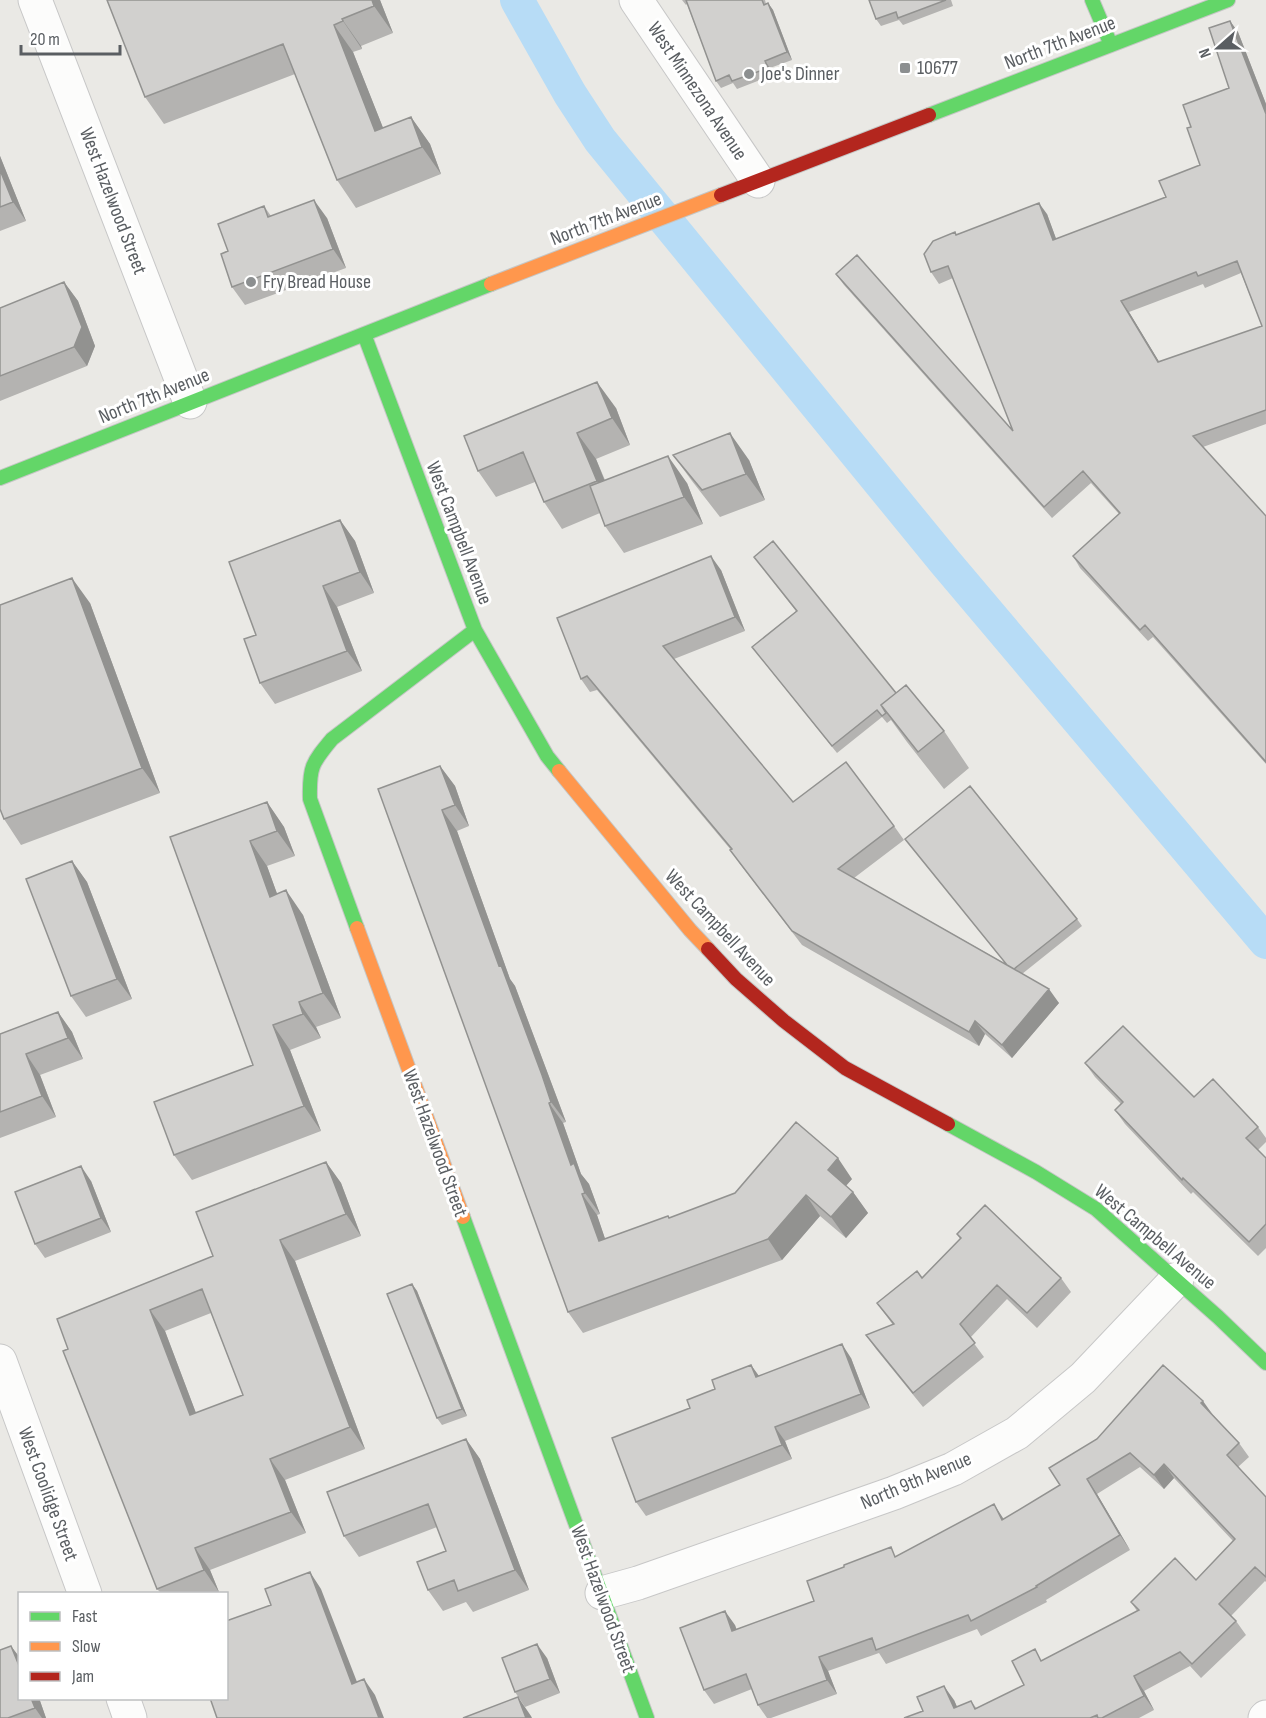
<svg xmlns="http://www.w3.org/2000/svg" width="1266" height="1718" viewBox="0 0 1266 1718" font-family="'Sofia Sans Condensed',sans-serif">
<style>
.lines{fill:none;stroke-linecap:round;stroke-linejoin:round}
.canal{stroke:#b7dcf6;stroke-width:34}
.street-casing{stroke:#c7c7c7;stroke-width:35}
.fast-casing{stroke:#c5c6c5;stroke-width:16}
.slow-casing{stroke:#c5c6c5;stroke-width:16}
.jam-casing{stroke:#c5c6c5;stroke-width:16}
.street{stroke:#fcfcfb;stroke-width:33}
.fast{stroke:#63d668;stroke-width:14}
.slow{stroke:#ff974d;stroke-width:14}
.jam{stroke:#b3261e;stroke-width:14}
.wall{fill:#b4b3b1;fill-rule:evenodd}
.shaded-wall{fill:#929290}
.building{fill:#d1d0ce;stroke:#929290;stroke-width:1.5;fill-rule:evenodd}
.poi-dot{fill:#8c8f90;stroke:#fff;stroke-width:2}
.labels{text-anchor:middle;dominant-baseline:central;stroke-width:6;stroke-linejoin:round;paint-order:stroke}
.street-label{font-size:20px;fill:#5a5e62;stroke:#fff}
.poi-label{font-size:20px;fill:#5a5e62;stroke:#fff;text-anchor:start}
</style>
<rect width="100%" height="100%" fill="#eae9e5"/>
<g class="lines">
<path class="canal" d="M 517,0 L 570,94 L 600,140 L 945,562 L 1266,942"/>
<defs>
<path id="street" d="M 35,0 L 190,402
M 636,0 L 758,181
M 0,1361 L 85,1594
M 602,1593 L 638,1583 L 894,1493 L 953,1469 L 1017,1433 L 1083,1378 L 1177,1279
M 123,1698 L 130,1718
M 1265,1718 L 1266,1717"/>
<path id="fast" d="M 1092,0 L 1111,45
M 929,115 L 1228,0
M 364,334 L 475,630 L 547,756 L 559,771
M 0,478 L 491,284
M 357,928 L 310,799 C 309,767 312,763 332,739 L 475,630
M 948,1124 L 1036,1172 L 1096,1209 L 1218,1317 L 1266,1363
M 463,1217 L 647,1718"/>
<path id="slow" d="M 491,284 L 721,195
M 559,771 L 690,930 L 708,949
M 357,928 L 463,1217"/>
<path id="jam" d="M 721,195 L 929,115
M 708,949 L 736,979 L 784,1021 L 845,1068 L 948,1124"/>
</defs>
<use href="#street" class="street-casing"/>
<use href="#fast" class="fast-casing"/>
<use href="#slow" class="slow-casing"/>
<use href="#jam" class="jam-casing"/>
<use href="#street" class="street"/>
<use href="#fast" class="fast"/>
<use href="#slow" class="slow"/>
<use href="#jam" class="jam"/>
</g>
<path class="wall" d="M 107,0 L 380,0 L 393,33 L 361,46 L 362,49 L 353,52 L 383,128 L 411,117 L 430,144 L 441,174 L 356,208 L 337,180 L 295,74 L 164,124 L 145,97 Z
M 682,0 L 765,0 L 766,4 L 768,3 L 773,10 L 792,60 L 770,68 L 773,75 L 737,89 L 733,83 L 721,88 L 716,81 L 687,4 L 686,5 Z
M 869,0 L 951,0 L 953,6 L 903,25 L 899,20 L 881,26 L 876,19 Z
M 1230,21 L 1238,32 L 1266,104 L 1266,424 L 1203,447 L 1266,516 L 1266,764 L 1153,637 L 1148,641 L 1080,568 L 1073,556 L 1119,514 L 1091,483 L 1052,518 L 844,285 L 836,274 L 1013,431 L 953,278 L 939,284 L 931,272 L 957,234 L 1047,214 L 1056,239 L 1166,197 L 1200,165 L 1191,127 L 1229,88 ZM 1241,273 L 1262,326 L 1159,362 L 1129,312 L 1203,284 L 1205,288 Z
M 0,156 L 26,221 L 0,231 Z
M 264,206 L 271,216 L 327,218 L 346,268 L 245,305 L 232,287 L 228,251 Z
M 64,282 L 78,301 L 95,346 L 87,366 L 0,401 L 0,308 Z
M 616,408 L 630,445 L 596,459 L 605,480 L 687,483 L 703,524 L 624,553 L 605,526 L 600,513 L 562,529 L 544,502 L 535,482 L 496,497 L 478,471 Z
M 673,455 L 749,460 L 765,500 L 720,517 L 692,481 Z
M 340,520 L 355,541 L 374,593 L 337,607 L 362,671 L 275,704 L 260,683 Z
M 754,557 L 896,693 L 944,731 L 969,768 L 944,789 L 907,742 L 891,720 L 887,723 L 882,717 L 837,753 L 752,647 L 796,611 Z
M 721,570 L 745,631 L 674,659 L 793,802 L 894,826 L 904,840 L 854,878 L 1006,964 L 905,839 L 1077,919 L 1082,926 L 1022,974 L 1059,1003 L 1012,1058 L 985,1034 L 979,1046 L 802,945 L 740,864 L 731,850 L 597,690 L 590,692 L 581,679 Z
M 90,603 L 160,793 L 21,845 L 4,819 Z
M 440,766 L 455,786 L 469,826 L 457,831 L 510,979 L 515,986 L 566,1122 L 563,1123 L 581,1174 L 589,1184 L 600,1214 L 597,1215 L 605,1239 L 670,1218 L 852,1179 L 846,1186 L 853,1192 L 868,1213 L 846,1238 L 820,1216 L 782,1260 L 583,1333 L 568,1312 L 378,789 Z
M 267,802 L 284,827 L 295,856 L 267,866 L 277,894 L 303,915 L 341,1018 L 316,1027 L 321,1038 L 290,1050 L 321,1131 L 192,1180 L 174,1155 L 253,1065 L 170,837 Z
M 72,861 L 87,882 L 132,999 L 86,1017 L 71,996 Z
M 58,1012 L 72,1032 L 83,1059 L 40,1075 L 56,1117 L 0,1138 L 0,1034 Z
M 1085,1063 L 1194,1097 L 1258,1127 L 1266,1138 L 1266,1142 L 1258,1150 L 1266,1158 L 1266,1248 L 1258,1256 L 1193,1192 L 1191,1194 L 1125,1124 L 1115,1110 L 1121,1104 L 1095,1077 Z
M 326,1162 L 341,1183 L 361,1236 L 295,1261 L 365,1449 L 285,1480 L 306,1533 L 210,1570 L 219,1592 L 215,1593 L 161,1593 L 157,1589 L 68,1349 L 213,1256 ZM 211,1313 L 243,1395 L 196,1413 L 165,1331 Z
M 91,1181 L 111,1232 L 45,1258 L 35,1244 Z
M 957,1234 L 1061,1278 L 1071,1292 L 1037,1328 L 1007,1299 L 970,1338 L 984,1357 L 923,1407 L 876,1349 L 866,1335 L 893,1325 L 877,1303 L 922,1278 L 960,1239 Z
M 412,1284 L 417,1291 L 467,1416 L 442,1425 L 437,1418 Z
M 851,1358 L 870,1408 L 785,1441 L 792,1459 L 646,1516 L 636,1502 L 690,1408 L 715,1389 L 751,1365 L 759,1376 Z
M 1213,1415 L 1239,1443 L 1249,1457 L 1238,1467 L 1266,1497 L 1266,1582 L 1265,1581 L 1231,1616 L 1236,1621 L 1246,1635 L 1201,1678 L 1190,1666 L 1144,1691 L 1154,1710 L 1139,1718 L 904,1718 L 954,1700 L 957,1707 L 971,1701 L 977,1709 L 1024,1685 L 1043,1660 L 1137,1611 L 1131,1602 L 1196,1580 L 1233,1541 L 1174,1478 L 1164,1489 L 1140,1467 L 1097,1494 L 1130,1550 L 1046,1600 L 1047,1602 L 981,1636 L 977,1629 L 886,1664 L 879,1653 L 828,1671 L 837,1694 L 771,1718 L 767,1718 L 758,1705 L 752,1689 L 714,1704 L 704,1690 L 735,1625 L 736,1630 L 814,1601 L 897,1556 L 1004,1519 L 1060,1485 Z
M 466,1439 L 480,1459 L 529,1590 L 473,1612 L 466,1602 L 443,1611 L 428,1590 L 446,1551 L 437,1527 L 359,1557 L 344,1536 Z
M 11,1646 L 20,1658 L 20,1698 L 39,1698 L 46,1718 L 0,1718 Z
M 547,1658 L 560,1693 L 525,1707 L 515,1692 Z"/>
<path class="shaded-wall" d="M 372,0 L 380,0 L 393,33 L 374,6 Z
M 768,3 L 773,10 L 792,60 L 787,52 Z
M 342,19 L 361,46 L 362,49 L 343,21 Z
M 1230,21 L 1238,32 L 1266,104 L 1266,114 Z
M 334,25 L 353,52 L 395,158 L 375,131 Z
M 765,61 L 770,68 L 773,75 L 768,68 Z
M 411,117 L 430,144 L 441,174 L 422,147 Z
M 0,156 L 26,221 L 13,202 L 0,170 Z
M 314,200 L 327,218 L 346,268 L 333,249 Z
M 1039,203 L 1047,214 L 1061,252 L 1053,240 Z
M 64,282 L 78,301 L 95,346 L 87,366 L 74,347 Z
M 1121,301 L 1129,312 L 1166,373 L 1158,362 Z
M 597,382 L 616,408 L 630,445 L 612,418 Z
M 577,433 L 596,459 L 615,507 L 597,481 Z
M 730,433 L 749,460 L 765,500 L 746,474 Z
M 668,456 L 687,483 L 703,524 L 684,497 Z
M 340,520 L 355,541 L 374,593 L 360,572 Z
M 711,556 L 721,570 L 745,631 L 735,617 Z
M 72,578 L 90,603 L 160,793 L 142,768 Z
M 323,586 L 337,607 L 362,671 L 347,651 Z
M 440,766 L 455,786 L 469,826 L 455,805 Z
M 267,802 L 284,827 L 295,856 L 277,831 Z
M 442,810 L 457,831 L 510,979 L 515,986 L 566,1122 L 551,1102 L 499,966 Z
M 250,841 L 267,866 L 287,921 L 270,897 Z
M 72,861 L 87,882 L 132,999 L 117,979 Z
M 286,890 L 303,915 L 341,1018 L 323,993 Z
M 1049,989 L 1059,1003 L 1012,1058 L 1002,1045 Z
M 299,1002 L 316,1027 L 321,1038 L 303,1014 Z
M 58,1012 L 72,1032 L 83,1059 L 68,1038 Z
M 975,1021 L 985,1034 L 979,1046 L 969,1032 Z
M 273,1025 L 290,1050 L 321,1131 L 304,1106 Z
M 26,1054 L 40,1075 L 56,1117 L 42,1096 Z
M 549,1103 L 563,1123 L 581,1174 L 589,1184 L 600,1214 L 585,1193 L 571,1165 Z
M 838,1158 L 852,1179 L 842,1190 L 828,1170 Z
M 326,1162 L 341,1183 L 361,1236 L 346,1214 Z
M 81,1166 L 91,1181 L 111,1232 L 101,1218 Z
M 853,1192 L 868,1213 L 846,1238 L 831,1217 Z
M 582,1194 L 597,1215 L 613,1262 L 599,1241 Z
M 806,1195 L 820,1216 L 782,1260 L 768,1239 Z
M 280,1240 L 295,1261 L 365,1449 L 350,1427 Z
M 412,1284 L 417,1291 L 467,1416 L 462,1409 Z
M 150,1310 L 165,1331 L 205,1437 L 190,1415 Z
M 842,1344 L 851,1358 L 870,1408 L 861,1394 Z
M 751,1365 L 761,1379 L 756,1377 Z
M 1203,1401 L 1213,1415 L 1201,1403 Z
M 775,1427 L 785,1441 L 792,1459 L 782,1445 Z
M 466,1439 L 480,1459 L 529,1590 L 515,1570 Z
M 270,1459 L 285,1480 L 306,1533 L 291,1512 Z
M 1164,1464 L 1174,1478 L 1164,1489 L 1154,1475 Z
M 1087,1479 L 1097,1494 L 1130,1550 L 1120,1535 Z
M 994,1504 L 1003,1518 L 1012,1534 L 1002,1520 Z
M 195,1548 L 210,1570 L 219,1592 L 204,1570 Z
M 310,1572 L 321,1589 L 364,1700 L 352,1684 Z
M 725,1611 L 735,1625 L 742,1645 L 732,1631 Z
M 537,1644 L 547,1658 L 560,1693 L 550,1679 Z
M 11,1646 L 20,1658 L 20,1668 Z
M 819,1657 L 828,1671 L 837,1694 L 827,1680 Z
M 1134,1676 L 1144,1691 L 1154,1710 L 1144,1696 Z
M 364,1679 L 375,1695 L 384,1718 L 379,1718 Z
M 944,1686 L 954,1700 L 962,1718 L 954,1708 Z
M 518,1697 L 531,1716 L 532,1718 L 526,1718 Z
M 31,1698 L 39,1698 L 46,1718 L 42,1718 L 35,1708 Z"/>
<path class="building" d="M 107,0 L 372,0 L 374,6 L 342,19 L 343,21 L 334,25 L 375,131 L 411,117 L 422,147 L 337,180 L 283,44 L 145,97 Z
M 686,0 L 762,0 L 764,5 L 768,3 L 787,52 L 765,61 L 768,68 L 732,81 L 729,75 L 716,81 Z
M 869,0 L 946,0 L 898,18 L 896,12 L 876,19 Z
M 1230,21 L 1266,114 L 1266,410 L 1193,436 L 1266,516 L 1266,762 L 1145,625 L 1140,630 L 1073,556 L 1120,513 L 1083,471 L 1044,507 L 836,274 L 857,255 L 1013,431 L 948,266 L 931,272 L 924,254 L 933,241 L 955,232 L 956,235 L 1039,203 L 1053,240 L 1166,197 L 1159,181 L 1200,165 L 1187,128 L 1191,127 L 1183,105 L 1229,88 L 1209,28 ZM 1237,261 L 1262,326 L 1158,362 L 1121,301 L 1196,272 L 1198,276 Z
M 0,170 L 13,202 L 0,207 Z
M 314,200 L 333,249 L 232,287 L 221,254 L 228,251 L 218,224 L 264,206 L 268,217 Z
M 64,282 L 82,327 L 74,347 L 0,376 L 0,308 Z
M 597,382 L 612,418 L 577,433 L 597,481 L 544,502 L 523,452 L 478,471 L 464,436 Z
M 730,433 L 746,474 L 702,490 L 673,455 Z
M 668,456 L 684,497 L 605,526 L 590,486 Z
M 340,520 L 360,572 L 323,586 L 347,651 L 260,683 L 244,639 L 256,635 L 229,562 Z
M 773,541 L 896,693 L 881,705 L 886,713 L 882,716 L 877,710 L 832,746 L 752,647 L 797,611 L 754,557 Z
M 711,556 L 735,617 L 663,646 L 793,802 L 846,762 L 894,826 L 838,869 L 1049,989 L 1002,1045 L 975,1021 L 969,1032 L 792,931 L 730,850 L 732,849 L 587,676 L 581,679 L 557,618 Z
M 72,578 L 142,768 L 4,819 L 0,809 L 0,605 Z
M 906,685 L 944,731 L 918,752 L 881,705 Z
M 440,766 L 455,805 L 442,810 L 499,966 L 501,965 L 542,1075 L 551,1102 L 549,1103 L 571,1165 L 574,1163 L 585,1193 L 582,1194 L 599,1241 L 668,1216 L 669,1218 L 735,1193 L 796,1122 L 838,1158 L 828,1170 L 853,1192 L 831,1217 L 806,1195 L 768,1239 L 568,1312 L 378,789 Z
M 970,786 L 1077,919 L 1014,969 L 1007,965 L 905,839 Z
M 267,802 L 277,831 L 250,841 L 270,897 L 286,890 L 323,993 L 299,1002 L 303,1014 L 273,1025 L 304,1106 L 174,1155 L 154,1102 L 253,1065 L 170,837 Z
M 72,861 L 117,979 L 71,996 L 26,879 Z
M 58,1012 L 68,1038 L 26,1054 L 42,1096 L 0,1112 L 0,1034 Z
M 1123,1026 L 1194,1097 L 1213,1079 L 1258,1127 L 1246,1138 L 1266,1158 L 1266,1224 L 1249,1242 L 1183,1178 L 1182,1180 L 1115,1110 L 1123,1102 L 1085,1063 Z
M 326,1162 L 346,1214 L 280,1240 L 350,1427 L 270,1459 L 291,1512 L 195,1548 L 204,1570 L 157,1589 L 63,1351 L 68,1349 L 57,1319 L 213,1256 L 196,1212 ZM 202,1289 L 243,1395 L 190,1415 L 150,1310 Z
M 81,1166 L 101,1218 L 35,1244 L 15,1192 Z
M 985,1205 L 1061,1278 L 1027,1313 L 997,1285 L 960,1324 L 975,1343 L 913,1393 L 866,1335 L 894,1324 L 877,1303 L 917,1271 L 922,1278 L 961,1238 L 957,1234 Z
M 412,1284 L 462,1409 L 437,1418 L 387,1294 Z
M 842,1344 L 861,1394 L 775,1427 L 782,1445 L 636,1502 L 612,1438 L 690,1408 L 687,1400 L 715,1389 L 712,1380 L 751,1365 L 756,1377 Z
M 1163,1365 L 1203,1401 L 1201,1403 L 1239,1443 L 1227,1455 L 1266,1497 L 1266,1577 L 1255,1567 L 1219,1604 L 1236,1621 L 1192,1664 L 1180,1652 L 1134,1676 L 1144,1696 L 1102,1718 L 1098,1718 L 1097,1715 L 1090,1718 L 904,1718 L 923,1711 L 917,1697 L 944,1686 L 954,1708 L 971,1701 L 975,1709 L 1024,1685 L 1012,1661 L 1035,1649 L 1041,1661 L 1139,1610 L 1131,1602 L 1175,1558 L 1196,1580 L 1235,1539 L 1164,1464 L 1154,1475 L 1130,1453 L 1087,1479 L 1120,1535 L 1036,1586 L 1037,1587 L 971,1621 L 968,1615 L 876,1650 L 872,1638 L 819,1657 L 827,1680 L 758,1705 L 746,1674 L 704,1690 L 680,1628 L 725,1611 L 732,1631 L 814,1601 L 807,1581 L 844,1567 L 844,1565 L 891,1547 L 895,1557 L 994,1504 L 1002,1520 L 1060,1485 L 1049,1468 L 1097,1439 Z
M 466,1439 L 515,1570 L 458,1591 L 454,1580 L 428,1590 L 417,1562 L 446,1551 L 428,1504 L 344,1536 L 327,1492 Z
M 310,1572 L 352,1684 L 364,1679 L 379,1718 L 217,1718 L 210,1698 L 226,1698 L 226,1621 L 271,1605 L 265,1589 Z
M 537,1644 L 550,1679 L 515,1692 L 502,1658 Z
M 11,1646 L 20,1668 L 20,1698 L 31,1698 L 35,1708 L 8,1718 L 0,1718 L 0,1650 Z
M 518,1697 L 526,1718 L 463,1718 Z"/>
<g class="poi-dot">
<rect x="899" y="62" width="12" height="12" rx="3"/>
<circle cx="749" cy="74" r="6"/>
<circle cx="251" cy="282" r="6"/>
</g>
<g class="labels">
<g class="street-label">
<text transform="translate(1060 43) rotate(-21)">North 7th Avenue</text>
<text transform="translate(697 91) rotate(56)">West Minnezona Avenue</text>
<text transform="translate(113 201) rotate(69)">West Hazelwood Street</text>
<text transform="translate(606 219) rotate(-21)">North 7th Avenue</text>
<text transform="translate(154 396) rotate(-22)">North 7th Avenue</text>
<text transform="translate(459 533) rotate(69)">West Campbell Avenue</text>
<text transform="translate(720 928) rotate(47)">West Campbell Avenue</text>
<text transform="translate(435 1143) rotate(70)">West Hazelwood Street</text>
<text transform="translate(1155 1237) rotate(40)">West Campbell Avenue</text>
<text transform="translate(916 1481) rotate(-23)">North 9th Avenue</text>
<text transform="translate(48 1494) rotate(70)">West Coolidge Street</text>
<text transform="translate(603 1599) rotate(70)">West Hazelwood Street</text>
</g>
<g class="poi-label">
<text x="917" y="68">10677</text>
<text x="761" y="74">Joe's Dinner</text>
<text x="263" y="282">Fry Bread House</text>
</g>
</g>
<rect x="18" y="1592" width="210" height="108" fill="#ffffff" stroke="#bdbfc0" stroke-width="1.5"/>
<rect x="30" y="1612" width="30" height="9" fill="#63d668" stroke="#bdbfc0" stroke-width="1.5"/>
<text x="72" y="1622" font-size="18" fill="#5a5e62">Fast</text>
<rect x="30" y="1642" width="30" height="9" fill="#ff974d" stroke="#bdbfc0" stroke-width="1.5"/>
<text x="72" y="1652" font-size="18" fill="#5a5e62">Slow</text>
<rect x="30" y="1672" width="30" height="9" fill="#b3261e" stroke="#bdbfc0" stroke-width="1.5"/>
<text x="72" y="1682" font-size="18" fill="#5a5e62">Jam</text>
<g transform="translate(1218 48) rotate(249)" stroke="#ffffff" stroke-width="4.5" paint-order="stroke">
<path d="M0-4.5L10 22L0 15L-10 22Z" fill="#5a5e62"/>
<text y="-9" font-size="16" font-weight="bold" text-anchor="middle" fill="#5a5e62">N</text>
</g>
<path d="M21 45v9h99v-9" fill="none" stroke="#5a5e62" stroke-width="3"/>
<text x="30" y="45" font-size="18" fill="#5a5e62" stroke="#ffffff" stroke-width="4.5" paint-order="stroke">20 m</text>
</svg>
